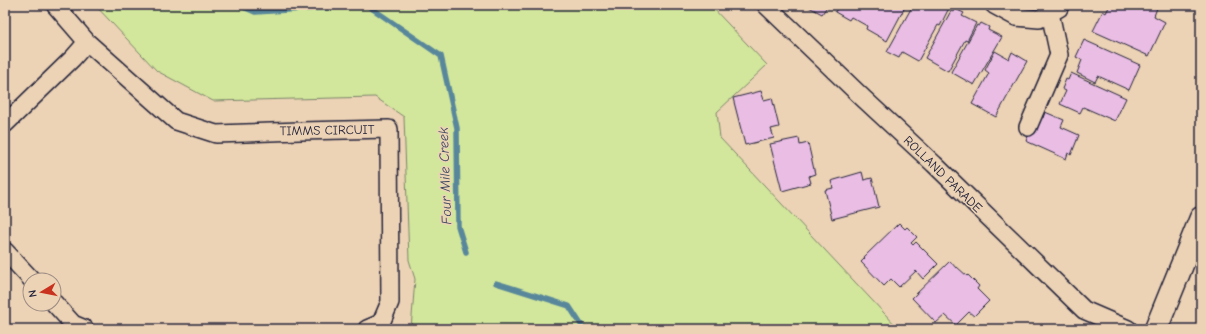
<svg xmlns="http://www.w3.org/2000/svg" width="1206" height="334" viewBox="0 0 1206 334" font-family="'Comic Neue',sans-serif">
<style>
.green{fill:#d2e79b;stroke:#7a846b}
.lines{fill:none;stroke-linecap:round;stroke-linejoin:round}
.stream{stroke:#59879b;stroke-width:5.5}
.building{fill:#eabee4;stroke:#22223b}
.street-casing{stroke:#22223b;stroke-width:20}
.secondary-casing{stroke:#22223b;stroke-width:25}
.street{stroke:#edd3b5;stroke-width:17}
.secondary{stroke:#edd3b5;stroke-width:22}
.labels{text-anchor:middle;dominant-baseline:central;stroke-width:3;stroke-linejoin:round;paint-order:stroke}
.street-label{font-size:13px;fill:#22223b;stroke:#edd3b5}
.water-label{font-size:14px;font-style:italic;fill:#34445b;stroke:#edd3b5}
</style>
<rect width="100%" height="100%" fill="#edd3b5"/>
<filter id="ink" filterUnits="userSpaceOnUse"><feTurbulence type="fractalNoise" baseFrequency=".025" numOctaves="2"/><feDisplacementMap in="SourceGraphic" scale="8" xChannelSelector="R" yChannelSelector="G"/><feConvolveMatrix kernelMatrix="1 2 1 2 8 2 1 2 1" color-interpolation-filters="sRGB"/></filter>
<g filter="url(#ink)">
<path class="green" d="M 95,5 L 710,5 L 767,65 L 717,112 L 720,138 L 899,329 L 411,329 L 415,279 L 409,260 L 404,117 L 375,97 L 213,101 L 157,71 Z"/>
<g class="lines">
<path class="stream" d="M 239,5 L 255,12 L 367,5 L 441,56 L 457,128 L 458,226 L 466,252
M 496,283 L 569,306 L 584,329"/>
</g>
<path class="building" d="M 811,5 L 828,5 L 822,14 L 809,7 Z
M 839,5 L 906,5 L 887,41 L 866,29 L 867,26 L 851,17 L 849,20 L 835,12 Z
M 913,5 L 944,5 L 949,8 L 940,26 L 938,25 L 918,61 L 902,52 L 899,58 L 887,52 Z
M 1110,5 L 1150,5 L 1157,8 L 1154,16 L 1165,22 L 1149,56 L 1093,31 L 1103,11 L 1106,13 Z
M 955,9 L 964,13 L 962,16 L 976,23 L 967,41 L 965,40 L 948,71 L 925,58 L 951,11 L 953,12 Z
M 981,23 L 989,27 L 988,30 L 1002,37 L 974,85 L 951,72 L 977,25 L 979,26 Z
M 1084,40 L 1140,65 L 1129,90 L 1098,76 L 1095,82 L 1077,73 L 1082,60 L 1076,57 Z
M 995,51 L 1009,59 L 1012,52 L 1027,61 L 996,117 L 972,104 L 989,73 L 985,70 Z
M 1071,73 L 1126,98 L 1115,121 L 1083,107 L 1080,113 L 1060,104 L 1066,91 L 1062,89 L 1066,79 L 1068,80 Z
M 761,91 L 764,100 L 772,98 L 779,127 L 771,129 L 774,138 L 745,145 L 733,98 Z
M 1045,112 L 1064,120 L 1061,127 L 1079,135 L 1071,155 L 1068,153 L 1066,159 L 1026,141 L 1033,124 L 1041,117 L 1043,118 Z
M 799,138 L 800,145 L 808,143 L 815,174 L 809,176 L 811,183 L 782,191 L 770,144 Z
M 862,172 L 864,180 L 872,178 L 879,207 L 832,219 L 825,190 L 833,188 L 831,181 Z
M 899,223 L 905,229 L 907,227 L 917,237 L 911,243 L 913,245 L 916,242 L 938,264 L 923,279 L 916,271 L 899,287 L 891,279 L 884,286 L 861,262 L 865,258 L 864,257 Z
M 950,261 L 956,268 L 957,267 L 967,276 L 968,275 L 979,286 L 977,289 L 989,301 L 974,316 L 969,312 L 956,325 L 945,315 L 936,323 L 912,298 Z"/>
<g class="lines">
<defs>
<path id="street" d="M 55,5 L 87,42 L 176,121 L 216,134 L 300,131 L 389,129 L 390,302 L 381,323 L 367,329
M 766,5 L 864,99 L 934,164 L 1084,310 L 1128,329
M 994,5 L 1016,17 L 1039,19 L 1059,8 L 1060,5
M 5,124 L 73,58 L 87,42
M 1028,127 L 1059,55 L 1050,13
M 5,251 L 32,280
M 54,303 L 73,324 L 85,329"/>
<path id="secondary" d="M 1156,329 L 1201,218"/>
</defs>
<use href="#street" class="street-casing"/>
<use href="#secondary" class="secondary-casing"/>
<use href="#street" class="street"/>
<use href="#secondary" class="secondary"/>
</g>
</g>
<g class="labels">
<g class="street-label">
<text transform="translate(327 130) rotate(-1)">TIMMS CIRCUIT</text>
<text transform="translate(943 174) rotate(44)">ROLLAND PARADE</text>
</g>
<g class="water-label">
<text transform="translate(445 176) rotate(-92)">Four Mile Creek</text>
</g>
</g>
<rect width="1206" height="334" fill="none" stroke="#edd3b5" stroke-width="20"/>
<rect x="10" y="10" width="1186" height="314" fill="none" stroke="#22223b" stroke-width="1.5" filter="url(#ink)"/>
<g transform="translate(42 292) rotate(260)"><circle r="19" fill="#edd3b5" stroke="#9c8c84"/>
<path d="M0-3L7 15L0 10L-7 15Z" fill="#c8321e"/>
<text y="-6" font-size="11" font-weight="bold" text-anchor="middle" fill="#22223b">N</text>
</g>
</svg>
